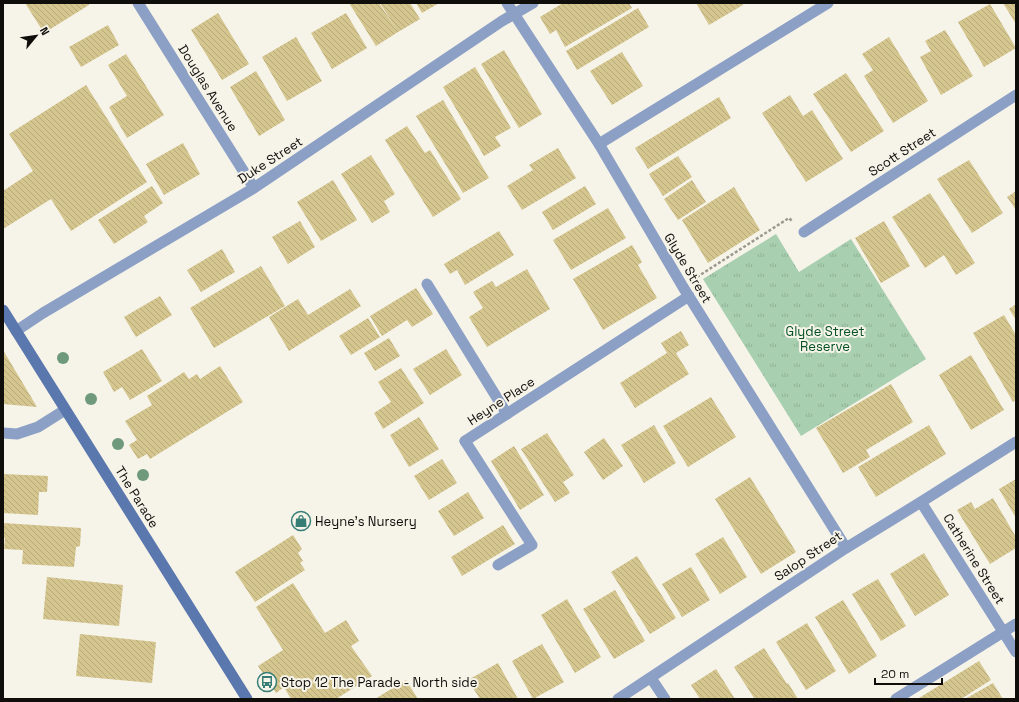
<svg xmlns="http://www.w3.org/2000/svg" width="1019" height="702" viewBox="0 0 1019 702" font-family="'Space Grotesk',sans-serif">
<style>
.park{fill:url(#park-tufts)}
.building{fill:url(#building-back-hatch)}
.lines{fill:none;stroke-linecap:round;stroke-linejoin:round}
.path{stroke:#9a9890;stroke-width:2.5;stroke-dasharray:3 2;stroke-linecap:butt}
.service{stroke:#8ca0c6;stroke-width:11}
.minor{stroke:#8ca0c6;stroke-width:11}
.secondary{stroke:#5a77ae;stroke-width:11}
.tree{fill:#6f997b}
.labels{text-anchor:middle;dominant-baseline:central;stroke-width:4;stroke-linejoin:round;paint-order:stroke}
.street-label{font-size:13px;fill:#0f0e0b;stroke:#f6f3e8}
.park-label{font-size:13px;fill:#005021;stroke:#f6f3e8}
.poi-label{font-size:13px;fill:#0f0e0b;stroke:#f6f3e8;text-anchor:start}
</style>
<defs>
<pattern id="park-tufts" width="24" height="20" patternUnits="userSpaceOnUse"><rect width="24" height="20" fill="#a8cfaf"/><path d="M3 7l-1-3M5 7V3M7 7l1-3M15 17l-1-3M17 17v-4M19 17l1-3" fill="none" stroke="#8fb195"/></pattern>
<pattern id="building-back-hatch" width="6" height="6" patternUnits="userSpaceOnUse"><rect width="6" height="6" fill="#d5c68f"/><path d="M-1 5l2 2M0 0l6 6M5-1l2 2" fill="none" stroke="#b6a97a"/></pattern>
</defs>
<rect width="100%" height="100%" fill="#f6f3e8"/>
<path class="park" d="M 776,234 L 799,272 L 851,239 L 926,359 L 801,436 L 703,279 Z"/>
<path class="building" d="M 25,3 L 88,3 L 89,5 L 44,33 Z
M 349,3 L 379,3 L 398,32 L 376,46 Z
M 380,3 L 410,3 L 420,19 L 398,32 Z
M 416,3 L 439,3 L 422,13 Z
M 563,3 L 629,3 L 632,8 L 565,47 L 556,30 L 550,34 L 540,17 Z
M 696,3 L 742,3 L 743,5 L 709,25 Z
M 1003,3 L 1016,3 L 1016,24 Z
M 990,4 L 1016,48 L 984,67 L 958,22 Z
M 638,8 L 649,27 L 577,70 L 566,51 Z
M 218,13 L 249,64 L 222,80 L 191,30 Z
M 346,13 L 367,48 L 332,69 L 311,33 Z
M 108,25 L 119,45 L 81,67 L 69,47 Z
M 945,30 L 973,76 L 941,95 L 920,57 L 931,51 L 925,41 Z
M 296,37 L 322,81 L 287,101 L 262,57 Z
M 889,37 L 928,101 L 893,123 L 864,76 L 873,70 L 862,54 Z
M 504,50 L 542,114 L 519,128 L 481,64 Z
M 622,52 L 643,86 L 612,105 L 590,71 Z
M 126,54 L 164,115 L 127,138 L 109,107 L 127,96 L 108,65 Z
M 475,67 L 511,128 L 495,137 L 501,146 L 484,156 L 443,87 Z
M 256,71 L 285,120 L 259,136 L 230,87 Z
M 846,73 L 884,131 L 851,152 L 813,94 Z
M 86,85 L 147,182 L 71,231 L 51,199 L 3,229 L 3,191 L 33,171 L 9,134 Z
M 790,95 L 803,116 L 812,110 L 843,159 L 806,182 L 762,113 Z
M 719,97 L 731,118 L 648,169 L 635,148 Z
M 443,100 L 489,178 L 463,193 L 416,116 Z
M 407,126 L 425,153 L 430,150 L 461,199 L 433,217 L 385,140 Z
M 183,143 L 200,174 L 164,195 L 146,164 Z
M 558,148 L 576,178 L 522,210 L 507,186 L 533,170 L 529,165 Z
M 371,155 L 395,194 L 384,201 L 390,212 L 372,223 L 341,174 Z
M 678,156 L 692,177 L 663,196 L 649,174 Z
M 969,160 L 1003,213 L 972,233 L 937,179 Z
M 333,180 L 357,220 L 321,241 L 297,202 Z
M 692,180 L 706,202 L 678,220 L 664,199 Z
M 152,186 L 163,203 L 144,216 L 148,222 L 114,244 L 98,220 Z
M 585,186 L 596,204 L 553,230 L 542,212 Z
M 734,187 L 760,230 L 708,263 L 682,220 Z
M 1016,191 L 1016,210 L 1007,197 Z
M 930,193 L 975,263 L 956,275 L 944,255 L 925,268 L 892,217 Z
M 608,208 L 626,238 L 571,270 L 553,240 Z
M 300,221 L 315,247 L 288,264 L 272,237 Z
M 884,221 L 910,266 L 881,283 L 855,238 Z
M 499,231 L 514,255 L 465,285 L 457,270 L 450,274 L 444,264 Z
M 632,245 L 642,262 L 638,265 L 657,298 L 603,330 L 573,279 Z
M 222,249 L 235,272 L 201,292 L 187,270 Z
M 261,266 L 285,306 L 214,348 L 190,308 Z
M 527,269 L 550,309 L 487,347 L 469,317 L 483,308 L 473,292 L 492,281 L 496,287 Z
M 416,288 L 433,314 L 412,327 L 407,320 L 382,336 L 370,316 Z
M 350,289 L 361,306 L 289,351 L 269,317 L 298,299 L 308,315 Z
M 160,296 L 172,315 L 136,337 L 124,317 Z
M 1016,304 L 1016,320 L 1009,309 Z
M 1004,315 L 1016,335 L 1016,400 L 1013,402 L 973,333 Z
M 368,318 L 380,337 L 351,355 L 339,336 Z
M 681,331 L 689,345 L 676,353 L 689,374 L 635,408 L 620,383 L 667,353 L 661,343 Z
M 389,338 L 400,356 L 375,371 L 364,353 Z
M 142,349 L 162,381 L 130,400 L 122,387 L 114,392 L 103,372 Z
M 446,349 L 462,375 L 430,395 L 413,369 Z
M 3,350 L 37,407 L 3,404 Z
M 971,355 L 1004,410 L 971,430 L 939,375 Z
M 220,366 L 243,402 L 150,459 L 147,454 L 138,459 L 129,445 L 137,440 L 125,421 L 152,405 L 147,396 L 184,372 L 189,379 L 197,374 L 200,379 Z
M 401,368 L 424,403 L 383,429 L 374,413 L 391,402 L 378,382 Z
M 891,384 L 913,422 L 866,450 L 870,457 L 843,473 L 816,428 Z
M 711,397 L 736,437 L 688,467 L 663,426 Z
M 419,417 L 439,449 L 409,467 L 390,435 Z
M 654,425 L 676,463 L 644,483 L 621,445 Z
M 929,425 L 946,454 L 876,497 L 858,467 Z
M 547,433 L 574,475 L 563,482 L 570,493 L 555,502 L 521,449 Z
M 604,438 L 623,466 L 603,480 L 584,452 Z
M 514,446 L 544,495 L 520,510 L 491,461 Z
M 442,459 L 457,483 L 429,500 L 414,476 Z
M 3,474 L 48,476 L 47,492 L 39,492 L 38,515 L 3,513 Z
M 750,477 L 796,552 L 761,574 L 715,499 Z
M 1016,479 L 1016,518 L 999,489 Z
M 468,492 L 484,518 L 454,536 L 438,511 Z
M 993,498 L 1016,537 L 1016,548 L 990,564 L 957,510 L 971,502 L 975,509 Z
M 3,523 L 81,528 L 80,546 L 76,547 L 74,567 L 22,564 L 23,550 L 4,549 L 5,538 L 3,538 Z
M 503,525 L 515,544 L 462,576 L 451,557 Z
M 293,535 L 302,549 L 298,553 L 303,561 L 300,563 L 305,570 L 255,602 L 235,572 Z
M 723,537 L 747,577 L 720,594 L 695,554 Z
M 924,553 L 949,595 L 915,616 L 890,574 Z
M 637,556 L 676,618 L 650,634 L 611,572 Z
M 691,567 L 710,600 L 682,617 L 662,584 Z
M 47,577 L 123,585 L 119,626 L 43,619 Z
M 878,579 L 906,626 L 881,641 L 852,594 Z
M 293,583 L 325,633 L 346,620 L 359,641 L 351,646 L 372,676 L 336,699 L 291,699 L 284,687 L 276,693 L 258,666 L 283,650 L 256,607 Z
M 615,590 L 645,641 L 614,659 L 583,609 Z
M 567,599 L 601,657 L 575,673 L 541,615 Z
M 843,600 L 877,656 L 849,674 L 815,617 Z
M 807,623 L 836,671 L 806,690 L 776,642 Z
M 80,634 L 156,642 L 152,683 L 76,676 Z
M 542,644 L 564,682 L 533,699 L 512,661 Z
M 764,648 L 787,684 L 788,683 L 798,699 L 752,699 L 754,698 L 734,667 Z
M 979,661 L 991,680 L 961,699 L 920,699 L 919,698 Z
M 498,663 L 518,699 L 480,699 L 468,680 Z
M 716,669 L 735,699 L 700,699 L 691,685 Z
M 406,680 L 418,699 L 375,699 L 383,694 Z
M 993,683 L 1003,699 L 965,699 Z"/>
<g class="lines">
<path class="path" d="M 697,277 L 789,218 L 792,221"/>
<path class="service" d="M 599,144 L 828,3
M 427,284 L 507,414
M 465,441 L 532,545 L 498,565
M 896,699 L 1016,624"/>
<path class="minor" d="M 138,3 L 254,188
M 507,3 L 599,144 L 683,287 L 846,548
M 804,232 L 1016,95
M 16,331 L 43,313 L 254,188 L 502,21 L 533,3
M 3,433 L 17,434 L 38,427 L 65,410
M 465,441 L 689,296
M 921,502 L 1016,652
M 651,678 L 665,699
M 618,699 L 846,548 L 921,502 L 1016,442"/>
<path class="secondary" d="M 3,310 L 247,699"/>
</g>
<g class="tree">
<circle cx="63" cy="358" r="6"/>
<circle cx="91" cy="399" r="6"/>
<circle cx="118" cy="444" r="6"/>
<circle cx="143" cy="475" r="6"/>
</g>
<defs>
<symbol id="shop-ring" viewBox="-11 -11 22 22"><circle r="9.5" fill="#f6f3e8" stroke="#367d76" stroke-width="1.5"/><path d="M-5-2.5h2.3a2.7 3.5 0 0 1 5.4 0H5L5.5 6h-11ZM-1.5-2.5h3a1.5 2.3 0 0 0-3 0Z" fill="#367d76"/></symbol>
<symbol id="bus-ring" viewBox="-11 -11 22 22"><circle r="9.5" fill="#f6f3e8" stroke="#367d76" stroke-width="1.5"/><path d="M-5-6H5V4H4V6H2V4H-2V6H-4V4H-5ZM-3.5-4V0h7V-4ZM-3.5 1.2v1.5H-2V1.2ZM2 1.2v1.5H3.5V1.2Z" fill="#367d76"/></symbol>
</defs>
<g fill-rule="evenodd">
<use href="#shop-ring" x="290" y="510" width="22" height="22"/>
<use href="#bus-ring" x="256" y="671" width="22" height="22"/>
</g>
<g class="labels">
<g class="street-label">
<text transform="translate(208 88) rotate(58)">Douglas Avenue</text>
<text transform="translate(902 152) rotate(-33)">Scott Street</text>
<text transform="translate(270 160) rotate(-33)">Duke Street</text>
<text transform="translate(688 268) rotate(59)">Glyde Street</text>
<text transform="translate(501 401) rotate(-33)">Heyne Place</text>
<text transform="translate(137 497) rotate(58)">The Parade</text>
<text transform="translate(808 556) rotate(-34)">Salop Street</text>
<text transform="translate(974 559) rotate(58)">Catherine Street</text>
</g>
<g class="park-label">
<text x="825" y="331">Glyde Street<tspan x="825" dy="15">Reserve</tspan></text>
</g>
<g class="poi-label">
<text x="315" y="521">Heyne's Nursery</text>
<text x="281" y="682">Stop 12 The Parade - North side</text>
</g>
</g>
<rect width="1019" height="702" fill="none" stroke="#0f0e0b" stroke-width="8"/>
<g transform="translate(36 36) rotate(61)" stroke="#f6f3e8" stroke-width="3" paint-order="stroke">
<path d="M0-3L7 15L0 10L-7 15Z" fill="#0f0e0b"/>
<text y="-6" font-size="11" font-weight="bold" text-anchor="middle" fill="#0f0e0b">N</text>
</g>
<path d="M875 678v6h67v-6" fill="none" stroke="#0f0e0b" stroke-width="2"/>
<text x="881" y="678" font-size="12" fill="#0f0e0b" stroke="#f6f3e8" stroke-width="3" paint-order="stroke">20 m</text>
</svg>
